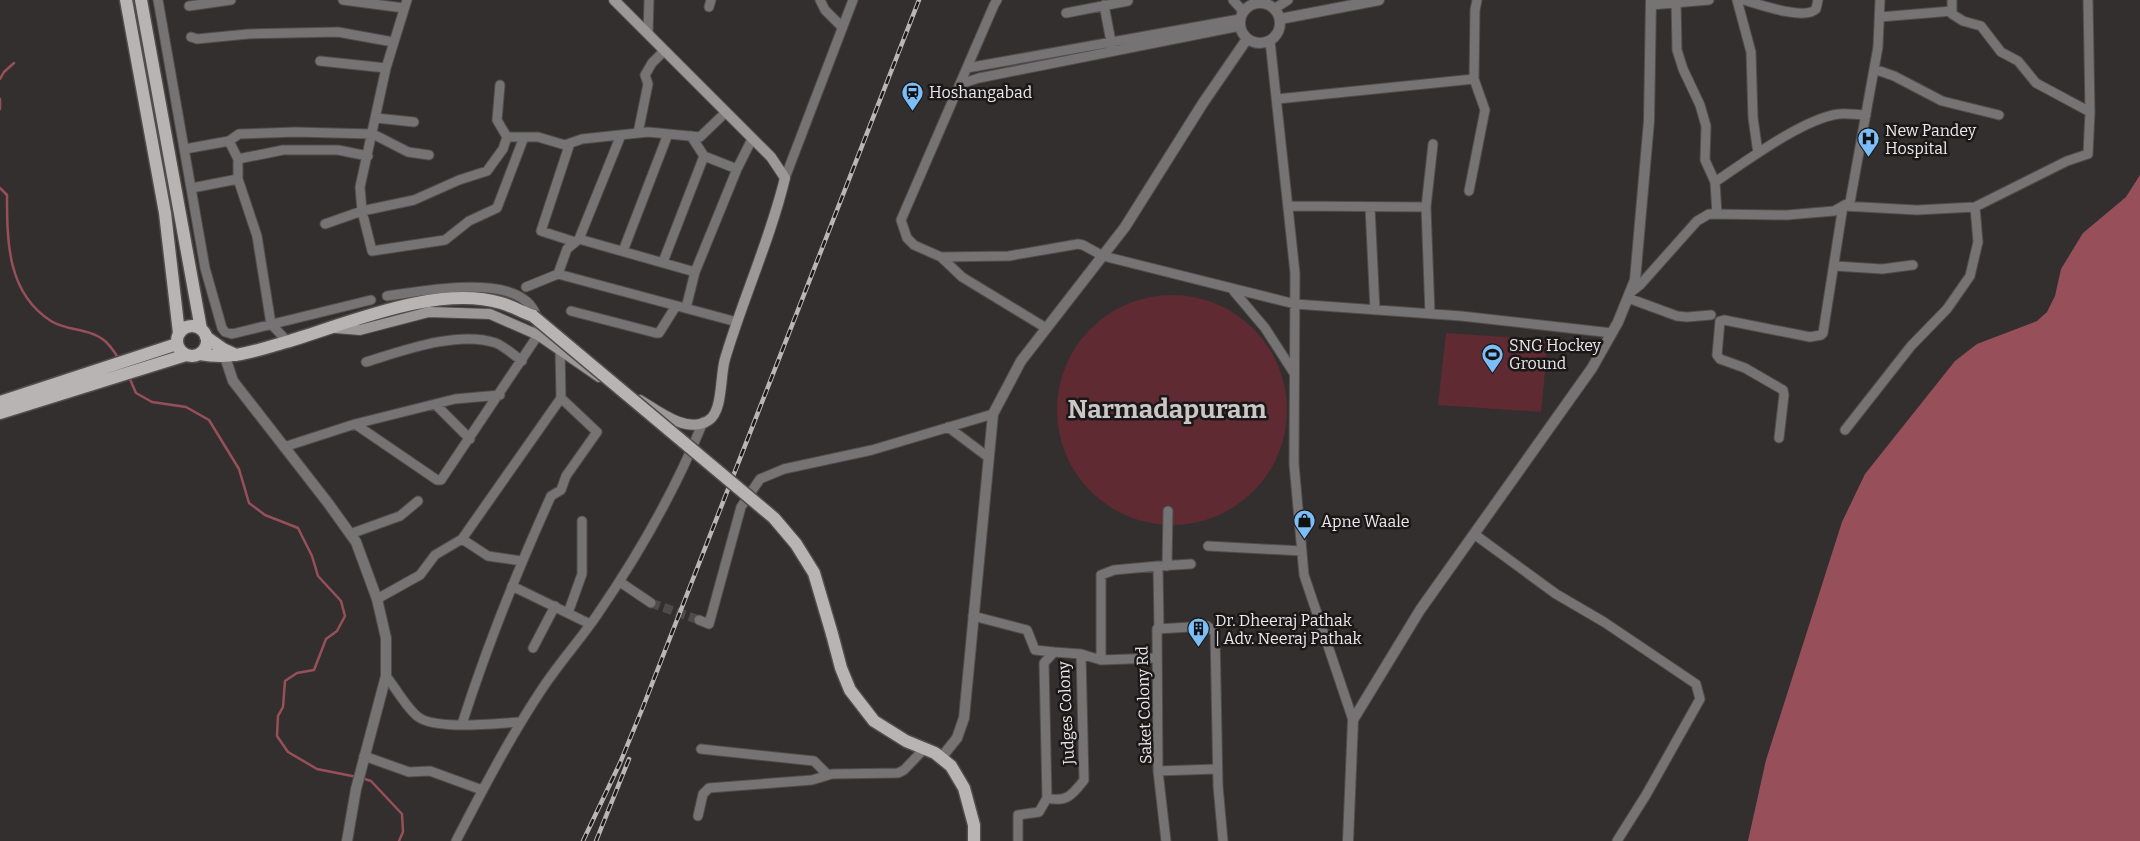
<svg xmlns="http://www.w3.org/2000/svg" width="2140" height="841" viewBox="0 0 2140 841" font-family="Bitter,serif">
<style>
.green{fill:#5f2a32}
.water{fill:#97505a}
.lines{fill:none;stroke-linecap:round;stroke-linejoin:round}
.stream{stroke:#97505a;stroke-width:2.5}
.minor-tunnel{stroke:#504b4b;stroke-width:9;stroke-dasharray:9 4.5;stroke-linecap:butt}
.minor-casing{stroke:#514d4d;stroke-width:11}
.tertiary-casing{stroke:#514d4d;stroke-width:12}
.secondary-casing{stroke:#514d4d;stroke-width:12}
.primary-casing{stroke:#514d4d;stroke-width:15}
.minor{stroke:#757373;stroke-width:9}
.tertiary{stroke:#757373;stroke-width:10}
.secondary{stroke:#9c9898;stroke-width:10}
.primary{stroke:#b9b4b4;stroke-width:12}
.rail-casing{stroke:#bab6b7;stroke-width:4.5}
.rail{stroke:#1a1818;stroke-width:2.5;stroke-dasharray:8;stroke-linecap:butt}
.primary-bridge-casing{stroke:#514d4d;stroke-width:15;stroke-linecap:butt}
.primary-bridge{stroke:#b9b4b4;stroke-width:12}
.labels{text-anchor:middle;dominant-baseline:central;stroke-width:5;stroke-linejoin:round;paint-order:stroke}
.poi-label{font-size:16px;fill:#ece8e9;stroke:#1a1818;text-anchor:start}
.street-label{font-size:16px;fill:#ece8e9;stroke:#1a1818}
.town-label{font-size:26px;font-weight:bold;fill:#cbc5c5;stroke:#1a1818}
</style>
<rect width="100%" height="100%" fill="#342f2f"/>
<path class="green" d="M1057 410a115 115 0 1 1 230 0a115 115 0 1 1-230 0Z
M 1446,333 L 1548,340 L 1541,412 L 1438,405 Z"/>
<path class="water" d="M 2140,175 L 2140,841 L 1748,841 L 1766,760 L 1842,522 L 1865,474 L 1955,361 L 1977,344 L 2037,321 L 2047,312 L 2055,296 L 2061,269 L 2083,233 L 2126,197 Z"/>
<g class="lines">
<path class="stream" d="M 0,79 L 4,72 L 14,63
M 0,99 L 0,109
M 0,188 L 7,195 C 7,241 7,293 51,321 C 66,331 90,328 105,341 C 110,345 115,353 119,359
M 129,377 L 136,393 L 152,402 L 186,407 L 209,420 L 239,469 L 249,503 L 265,515 L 298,528 L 312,556 L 318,576 L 341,601 L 345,616 L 337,631 L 326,639 L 314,670 L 297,673 L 285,681 L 283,707 L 278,716 L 277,736 L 288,752 L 317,769 L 357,777
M 362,778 L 371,781 L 402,814 L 403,832 L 399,841"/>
<path class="minor-tunnel" d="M 651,603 L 699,620"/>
<defs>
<path id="minor" d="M 158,0 L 205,268 L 222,328 L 225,332 L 232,334 L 371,300
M 343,0 L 404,8
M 407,0 L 386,68 L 360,187 L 362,211 L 372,251 L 445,240 L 469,221 L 497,208 L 524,137
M 820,0 L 825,10 L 842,27
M 997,0 L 994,5 L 901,220 L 907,238 L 914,245 L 941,257 L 1009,256 L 1078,244 L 1083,245 L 1103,256 L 1295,304 L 1461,316 L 1612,333
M 1233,0 L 1243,11
M 1257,0 L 1258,3
M 1676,0 L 1677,50 L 1683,69 L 1700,105 L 1706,126 L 1705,160 L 1715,182 L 1717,214
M 1737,0 L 1751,52 L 1753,118 L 1758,153
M 1744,0 C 1758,4 1805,21 1816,9 L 1818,0
M 1952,0 L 1952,14 L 1963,21 L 1981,26 L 2001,52 L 2018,61 L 2036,83 L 2090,112 L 2088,0
M 1104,5 L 1112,47
M 1651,5 L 1709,0
M 189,6 L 231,0
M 709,7 L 711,0
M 1274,9 L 1288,0
M 1066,13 L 1128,1
M 1880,17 L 1952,11
M 648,34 L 649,0
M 191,37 L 197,39 L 248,34 L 338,32 L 393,42
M 1270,41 L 1295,273 L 1294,464 L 1304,575 L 1353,720
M 320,61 L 386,68
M 967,68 L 1240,19
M 1874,69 L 1894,76 L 1942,101 L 1999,115
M 960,84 L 979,78 L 1240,26
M 500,85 L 497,120 L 507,137
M 1277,99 L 1474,79
M 376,118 L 414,122
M 638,133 L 648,84 L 645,75 L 652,63 L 664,51
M 229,141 L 238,159 L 283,150 L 338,150 L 368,156
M 570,143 L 541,231 L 575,242
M 185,149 L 229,141 L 239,134 L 295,132 L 373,134 L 408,152 L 429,155
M 704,156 L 737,169
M 238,159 L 238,179 L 257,236 L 271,324 L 288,342
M 785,178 L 853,0
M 1715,182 C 1745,162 1804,118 1839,114 C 1847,113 1857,115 1866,115
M 192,188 L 238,179
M 1469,191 L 1485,110 L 1474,79 L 1475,10 L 1477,0
M 1288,206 L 1426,207
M 1370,207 L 1375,310
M 325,224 L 362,211 L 414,200 L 459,180 L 487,171 L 503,149 L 507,137 L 538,137 L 565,145 L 582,139 L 648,132 L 700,137 L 725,113
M 579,239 L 695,272 L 686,308
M 623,251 L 668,134
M 941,257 L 962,277 L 1046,328
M 663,262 L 704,156 L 691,136
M 1835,266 L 1882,269 L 1913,265
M 695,272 L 737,169 L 752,139
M 558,274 L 567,249 L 579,239 L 621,135
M 526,287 L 558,274 L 737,322
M 1232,289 L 1265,328 L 1294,373
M 1630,293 L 1640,285 L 1697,221 L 1709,214 L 1787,215 L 1834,211 L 1850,202 L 1878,47 L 1880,0
M 1628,298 L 1677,316 L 1687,317 L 1711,315
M 571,311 L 656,333 L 659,333 L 676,306
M 1430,314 L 1426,207 L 1433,144
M 366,362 C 402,351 458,330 496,343 C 505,347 514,355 522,361
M 435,404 L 470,439
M 355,424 L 437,480 L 441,480 L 538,335 C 545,265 427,291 387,296
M 948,427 L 988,457
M 1845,430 L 1911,346 L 1947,309 L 1970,276 L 1978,242 L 1975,207
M 1779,438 L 1784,395 L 1783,390 L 1745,368 L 1720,359 L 1717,355 L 1720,321 L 1724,320 L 1810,337 L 1821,335 L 1823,333 L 1843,206 L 1917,210 L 1975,207 L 2067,161 L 2088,154 L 2090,112
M 284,447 L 355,424 L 455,399 L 500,395
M 350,534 L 400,516 L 418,501
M 1474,534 L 1556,594 L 1604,622 L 1696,684 L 1700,699 L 1646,795 L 1617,841
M 462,539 L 488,556 L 522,561
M 1208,546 L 1302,551
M 1167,566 L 1168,511
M 620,582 L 651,603
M 512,586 L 590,624
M 377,599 L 420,575 L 435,555 L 462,539 L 561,398
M 568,613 L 582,574 L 582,521
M 973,616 L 1027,630 L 1035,650 L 1054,652
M 699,620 L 709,624 L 741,507 L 760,479 L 784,469 L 872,450 L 993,414
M 1159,629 L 1158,566 L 1191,564
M 533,648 L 555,606
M 1081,654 L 1101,660 L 1157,658
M 1101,660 L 1101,575 L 1114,570 L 1158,566
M 386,676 C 395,687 406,707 417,716 C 434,731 498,723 521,722
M 462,724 C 487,646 517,571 551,496 L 561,490 L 566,476 L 597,432 L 561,398 L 560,349
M 701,749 L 814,761 L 828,775
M 364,756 L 409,772 L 430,771 L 482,790
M 1217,769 L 1158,771 L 1157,629 L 1207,626 L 1215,632 L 1218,786 L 1223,841
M 1158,771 L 1166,841
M 698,816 L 703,794 L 709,788 L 812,780 L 832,774 L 898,773 L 904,770 L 925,748
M 456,841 C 483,789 510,737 542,689 C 559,663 580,640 597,615 C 639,554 675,491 703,422
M 1018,841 L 1018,815 L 1039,812 L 1047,798 L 1044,663 L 1054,652 L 1081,654 L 1084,780 C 1073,794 1067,803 1047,798"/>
<path id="tertiary" d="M1240 23a20 20 0 1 1 40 0a20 20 0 1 1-40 0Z
M 1280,19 L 1379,0
M 225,357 L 233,381 L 328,503 L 356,542 L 377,599 L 386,638 L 386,676 L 356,789 L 347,841
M 941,758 L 957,738 L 964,718 L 993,414 L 1021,361 L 1125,227 L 1203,103 L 1247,39
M 1348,841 L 1353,720 L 1420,610 L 1592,368 L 1618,322 L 1635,280 L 1649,121 L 1651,0"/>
<path id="secondary" d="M 614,0 L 771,157 L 785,178 C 770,240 743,298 725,359 C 720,375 723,411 709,420 C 688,435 658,411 640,400
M 335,328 L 360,330 L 429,312 L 490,314 L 538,335 L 599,377"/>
<path id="primary" d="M 126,0 L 165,213 L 179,333
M 141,0 L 201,329
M177 341a15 15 0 1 1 30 0a15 15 0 1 1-30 0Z
M 206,337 L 223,349 L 236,355
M 200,354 C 233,360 254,351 286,342 C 347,324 437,284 501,303 C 512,306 522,312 533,316
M 0,402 L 177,344
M 0,413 L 186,355
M 832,634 L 841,668 L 850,690 L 874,721 L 906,741 L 935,753 L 951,766 L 964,788 L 974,825 L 974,841"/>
</defs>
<use href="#minor" class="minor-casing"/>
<use href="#tertiary" class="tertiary-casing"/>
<use href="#secondary" class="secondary-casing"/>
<use href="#primary" class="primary-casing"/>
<use href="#minor" class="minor"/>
<use href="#tertiary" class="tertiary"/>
<use href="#secondary" class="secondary"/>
<use href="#primary" class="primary"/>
<defs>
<path id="rail" d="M 583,841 L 620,763 L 643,707 L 919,0
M 596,841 L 629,759"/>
</defs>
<use href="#rail" class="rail-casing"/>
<use href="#rail" class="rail"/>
<defs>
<path id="primary-bridge" d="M 533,316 L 774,518 L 796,544 L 814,573 L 832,634"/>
</defs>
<use href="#primary-bridge" class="primary-bridge-casing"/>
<use href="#primary-bridge" class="primary-bridge"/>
</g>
<defs>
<symbol id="station-pin" viewBox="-11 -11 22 30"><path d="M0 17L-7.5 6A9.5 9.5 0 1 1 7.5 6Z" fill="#7bbef8" stroke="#1a1818"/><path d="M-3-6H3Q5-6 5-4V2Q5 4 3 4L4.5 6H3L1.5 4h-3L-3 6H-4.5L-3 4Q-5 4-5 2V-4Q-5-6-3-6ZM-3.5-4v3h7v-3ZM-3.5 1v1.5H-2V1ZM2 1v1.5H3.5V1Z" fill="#111"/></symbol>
<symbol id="hospital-pin" viewBox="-11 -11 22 30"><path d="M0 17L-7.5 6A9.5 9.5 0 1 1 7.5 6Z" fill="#7bbef8" stroke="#1a1818"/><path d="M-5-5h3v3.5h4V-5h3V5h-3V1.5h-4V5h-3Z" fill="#111"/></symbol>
<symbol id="stadium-pin" viewBox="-11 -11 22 30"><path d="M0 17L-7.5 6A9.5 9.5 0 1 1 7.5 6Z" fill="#7bbef8" stroke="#1a1818"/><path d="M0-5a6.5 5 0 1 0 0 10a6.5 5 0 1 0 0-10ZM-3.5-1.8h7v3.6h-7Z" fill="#111"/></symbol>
<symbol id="shop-pin" viewBox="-11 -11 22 30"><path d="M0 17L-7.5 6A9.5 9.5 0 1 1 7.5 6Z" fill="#7bbef8" stroke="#1a1818"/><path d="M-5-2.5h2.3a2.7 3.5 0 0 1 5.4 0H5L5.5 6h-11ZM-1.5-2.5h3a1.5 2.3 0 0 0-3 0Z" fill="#111"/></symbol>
<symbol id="building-pin" viewBox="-11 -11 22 30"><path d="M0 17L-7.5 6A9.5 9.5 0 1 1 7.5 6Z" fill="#7bbef8" stroke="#1a1818"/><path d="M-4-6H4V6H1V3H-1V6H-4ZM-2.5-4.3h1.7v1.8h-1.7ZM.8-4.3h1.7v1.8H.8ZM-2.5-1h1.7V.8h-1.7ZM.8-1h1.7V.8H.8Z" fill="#111"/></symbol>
</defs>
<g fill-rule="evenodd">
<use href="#station-pin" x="900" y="80" width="25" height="34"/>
<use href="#hospital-pin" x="1856" y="126" width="25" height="34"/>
<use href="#stadium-pin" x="1480" y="342" width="25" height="34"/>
<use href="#shop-pin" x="1292" y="508" width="25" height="34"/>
<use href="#building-pin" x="1186" y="616" width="25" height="34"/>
</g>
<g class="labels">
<g class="poi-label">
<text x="929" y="92">Hoshangabad</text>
<text x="1885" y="130">New Pandey<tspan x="1885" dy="18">Hospital</tspan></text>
<text x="1509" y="345">SNG Hockey<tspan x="1509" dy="18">Ground</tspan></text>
<text x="1321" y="521">Apne Waale</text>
<text x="1215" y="620">Dr. Dheeraj Pathak<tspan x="1215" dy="18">| Adv. Neeraj Pathak</tspan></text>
</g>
<g class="street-label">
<text transform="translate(1144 705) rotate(-92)">Saket Colony Rd</text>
<text transform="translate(1066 713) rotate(-93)">Judges Colony</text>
</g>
<g class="town-label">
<text x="1167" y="409">Narmadapuram</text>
</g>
</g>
</svg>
